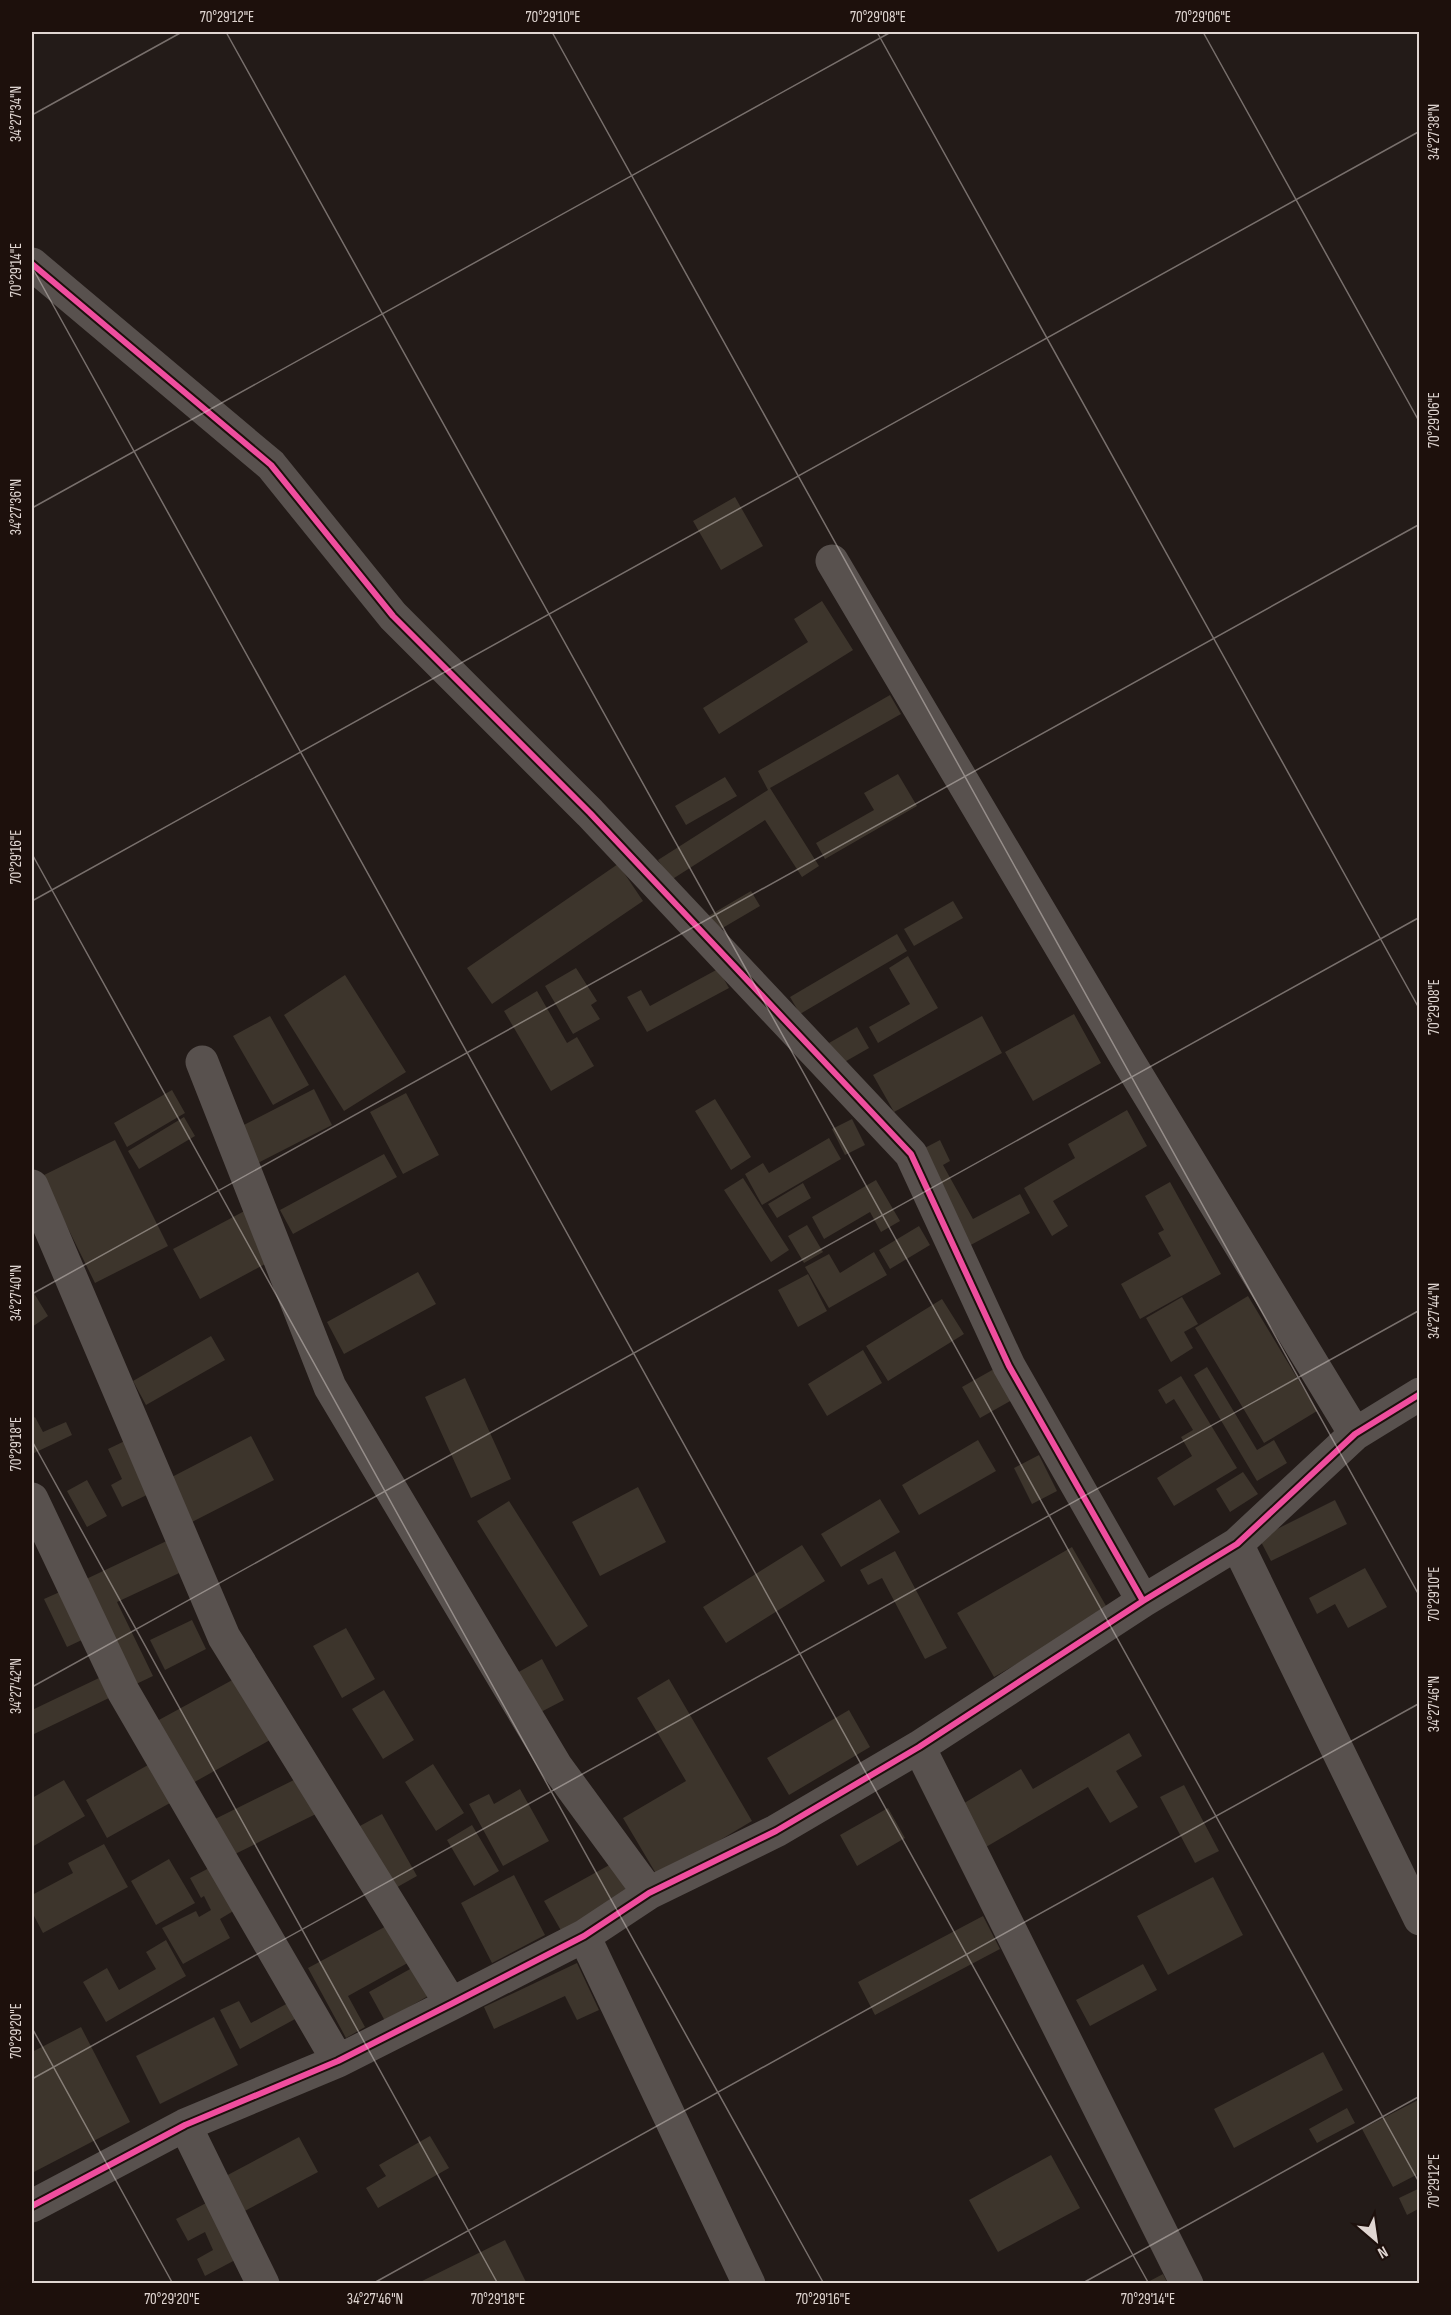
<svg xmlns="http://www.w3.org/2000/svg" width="1451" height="2315" viewBox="0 0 1451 2315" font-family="'Sofia Sans Condensed',sans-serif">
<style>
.building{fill:#3d352c}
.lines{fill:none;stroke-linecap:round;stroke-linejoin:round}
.street{stroke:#58514e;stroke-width:33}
.cycleway-casing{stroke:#1d100c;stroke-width:10}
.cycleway{stroke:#ef4d9e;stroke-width:6}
.ticks{fill:none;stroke:#e0d6d2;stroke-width:1.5;stroke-opacity:0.45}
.neatline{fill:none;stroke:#e0d6d2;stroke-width:2}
.ticks-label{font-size:15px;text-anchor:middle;fill:#e0d6d2}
</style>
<rect width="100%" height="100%" fill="#231b18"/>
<path class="building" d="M 735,497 L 763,546 L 721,570 L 693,521 Z
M 822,601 L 853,650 L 719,734 L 703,708 L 808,642 L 794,619 Z
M 890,695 L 901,714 L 770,788 L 819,866 L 802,877 L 765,820 L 671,880 L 658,860 L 768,790 L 758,771 Z
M 898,774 L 917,806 L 825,859 L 816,843 L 874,810 L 864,793 Z
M 725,777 L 737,796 L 686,825 L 675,806 Z
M 618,864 L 643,901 L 492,1004 L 467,968 Z
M 751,891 L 760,906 L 714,933 L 705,918 Z
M 953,901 L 963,918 L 914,946 L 904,929 Z
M 897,934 L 907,951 L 800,1014 L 790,997 Z
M 908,956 L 938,1008 L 878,1043 L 869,1027 L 910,1004 L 889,968 Z
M 576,968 L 597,1001 L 591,1005 L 600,1019 L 573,1034 L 545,986 Z
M 718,969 L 729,988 L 647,1032 L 627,997 L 641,990 L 650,1006 Z
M 345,975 L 406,1072 L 344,1111 L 284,1015 Z
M 537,991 L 567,1043 L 577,1037 L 594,1066 L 551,1091 L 504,1011 Z
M 1074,1014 L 1101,1063 L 1033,1101 L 1005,1052 Z
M 270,1016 L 309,1085 L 273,1105 L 233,1036 Z
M 982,1016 L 1002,1053 L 894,1112 L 873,1075 Z
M 857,1027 L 869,1048 L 841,1064 L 829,1043 Z
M 314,1089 L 332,1125 L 252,1166 L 234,1130 Z
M 172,1090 L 185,1113 L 127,1147 L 114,1123 Z
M 406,1093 L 439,1155 L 403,1174 L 370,1112 Z
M 715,1099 L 751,1157 L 731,1170 L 695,1111 Z
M 1127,1110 L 1147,1146 L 1053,1201 L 1068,1226 L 1052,1236 L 1024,1188 L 1075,1158 L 1068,1144 Z
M 184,1117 L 195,1136 L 139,1169 L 128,1151 Z
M 852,1119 L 865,1145 L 845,1155 L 832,1129 Z
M 829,1138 L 841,1159 L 762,1205 L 745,1174 L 763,1163 L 769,1173 Z
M 115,1140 L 168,1246 L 95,1283 L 42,1176 Z
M 940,1140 L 950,1161 L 943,1165 L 973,1219 L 1020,1194 L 1030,1213 L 967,1247 L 917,1152 Z
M 384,1154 L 397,1177 L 293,1234 L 280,1210 Z
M 743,1178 L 789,1250 L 771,1262 L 724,1190 Z
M 876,1180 L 900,1221 L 881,1232 L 870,1212 L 824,1239 L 812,1217 Z
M 1170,1182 L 1221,1274 L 1140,1319 L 1121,1284 L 1171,1256 L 1158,1233 L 1164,1230 L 1145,1196 Z
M 803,1183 L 811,1198 L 777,1218 L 768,1204 Z
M 252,1207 L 278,1257 L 200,1299 L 173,1249 Z
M 807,1225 L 823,1252 L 804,1263 L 788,1236 Z
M 919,1226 L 930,1245 L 890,1269 L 879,1250 Z
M 874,1252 L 887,1275 L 829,1308 L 805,1267 L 829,1254 L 840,1273 Z
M 418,1272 L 436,1304 L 344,1354 L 327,1322 Z
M 808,1274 L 827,1311 L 798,1327 L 778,1290 Z
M 32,1290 L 48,1316 L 32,1327 Z
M 1248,1296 L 1317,1411 L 1264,1443 L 1195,1328 Z
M 1182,1297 L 1198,1324 L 1184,1332 L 1193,1348 L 1171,1362 L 1146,1318 Z
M 942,1299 L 964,1334 L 888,1381 L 866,1346 Z
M 211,1336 L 225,1360 L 146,1405 L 133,1381 Z
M 863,1350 L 882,1383 L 827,1416 L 808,1384 Z
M 1207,1367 L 1257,1450 L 1274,1440 L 1287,1463 L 1257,1481 L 1194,1375 Z
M 994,1369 L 1012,1400 L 980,1418 L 962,1387 Z
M 1181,1376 L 1237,1468 L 1174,1506 L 1157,1478 L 1192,1456 L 1181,1437 L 1193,1430 L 1174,1399 L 1166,1404 L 1158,1390 Z
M 465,1378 L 511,1479 L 471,1498 L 425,1397 Z
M 35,1417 L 43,1432 L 66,1422 L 72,1435 L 32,1454 L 32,1419 Z
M 251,1436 L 274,1480 L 190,1523 L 168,1479 Z
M 129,1439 L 155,1491 L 122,1507 L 111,1485 L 122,1479 L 108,1449 Z
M 978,1440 L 996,1471 L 919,1515 L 902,1485 Z
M 1039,1455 L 1057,1491 L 1032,1504 L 1014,1468 Z
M 1243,1472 L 1258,1494 L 1230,1512 L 1216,1489 Z
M 87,1480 L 107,1516 L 87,1527 L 67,1491 Z
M 638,1487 L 666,1542 L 600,1576 L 572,1522 Z
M 880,1499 L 900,1532 L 841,1567 L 821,1534 Z
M 1335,1500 L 1347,1524 L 1271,1561 L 1259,1538 Z
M 509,1501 L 588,1626 L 556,1647 L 477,1521 Z
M 175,1537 L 190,1568 L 117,1602 L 153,1676 L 132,1686 L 82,1581 Z
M 802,1545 L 825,1581 L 726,1643 L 703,1607 Z
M 1072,1547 L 1109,1611 L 994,1677 L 957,1613 Z
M 895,1551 L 947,1648 L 925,1659 L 882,1578 L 868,1585 L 860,1570 Z
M 1365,1568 L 1387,1607 L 1348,1628 L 1335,1604 L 1317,1614 L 1309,1598 Z
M 62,1591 L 86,1638 L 67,1647 L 44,1599 Z
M 192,1620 L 206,1649 L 165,1670 L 150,1640 Z
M 346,1628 L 375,1679 L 342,1698 L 313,1646 Z
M 542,1659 L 564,1700 L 537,1714 L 515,1674 Z
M 99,1678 L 109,1698 L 32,1735 L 32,1710 Z
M 236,1678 L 270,1740 L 191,1784 L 157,1721 Z
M 669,1679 L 752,1821 L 658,1877 L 623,1818 L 686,1781 L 637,1698 Z
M 384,1690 L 414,1740 L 383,1759 L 352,1709 Z
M 849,1710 L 870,1747 L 789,1795 L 767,1758 Z
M 1129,1733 L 1142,1756 L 1116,1771 L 1138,1807 L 1110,1823 L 1088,1787 L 986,1847 L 961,1805 L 1021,1769 L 1033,1789 Z
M 433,1764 L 464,1813 L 436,1831 L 405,1782 Z
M 148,1765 L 170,1803 L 107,1838 L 86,1800 Z
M 304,1775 L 322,1811 L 233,1855 L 215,1819 Z
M 64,1780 L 85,1816 L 32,1847 L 32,1798 Z
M 1184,1785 L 1219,1851 L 1195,1863 L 1160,1797 Z
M 520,1789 L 549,1841 L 503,1866 L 469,1804 L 489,1794 L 494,1804 Z
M 888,1808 L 905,1838 L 857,1866 L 840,1835 Z
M 382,1814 L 417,1876 L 392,1890 L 358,1827 Z
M 472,1825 L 499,1871 L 474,1886 L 447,1840 Z
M 104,1844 L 128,1887 L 43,1933 L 32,1912 L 32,1895 L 73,1873 L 68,1863 Z
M 169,1859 L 195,1903 L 156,1925 L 131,1881 Z
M 613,1863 L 631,1896 L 563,1934 L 544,1901 Z
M 211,1867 L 235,1910 L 220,1919 L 230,1938 L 183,1964 L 162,1928 L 196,1911 L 199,1917 L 211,1910 L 204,1896 L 201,1898 L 190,1878 Z
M 514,1875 L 545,1935 L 492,1963 L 461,1903 Z
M 1213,1877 L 1243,1935 L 1168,1975 L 1137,1916 Z
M 983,1916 L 1000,1949 L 875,2015 L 858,1982 Z
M 392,1923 L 413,1960 L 348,1996 L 365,2027 L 346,2038 L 308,1968 Z
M 166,1940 L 186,1976 L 106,2022 L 83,1982 L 107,1968 L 119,1990 L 156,1969 L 146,1952 Z
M 577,1963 L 599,2010 L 577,2020 L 565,1996 L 494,2029 L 484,2007 Z
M 419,1964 L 435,1992 L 385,2021 L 369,1992 Z
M 1143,1964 L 1157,1990 L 1090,2026 L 1076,2000 Z
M 299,1997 L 308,2012 L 240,2049 L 220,2010 L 239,2001 L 251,2023 Z
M 214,2017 L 238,2065 L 160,2104 L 136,2056 Z
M 81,2027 L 130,2122 L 32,2173 L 32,2052 Z
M 1323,2052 L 1343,2090 L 1234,2148 L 1214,2109 Z
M 1420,2099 L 1420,2173 L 1393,2187 L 1362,2129 Z
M 1347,2108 L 1355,2123 L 1317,2143 L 1309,2129 Z
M 430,2136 L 449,2168 L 378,2208 L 366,2188 L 386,2176 L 379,2165 Z
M 299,2137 L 318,2172 L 241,2213 L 222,2178 Z
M 1051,2155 L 1080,2208 L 998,2252 L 969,2200 Z
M 1420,2188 L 1420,2208 L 1407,2215 L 1399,2198 Z
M 208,2202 L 237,2259 L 205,2276 L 197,2259 L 213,2250 L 205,2232 L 188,2241 L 176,2219 Z
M 505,2240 L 527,2284 L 416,2284 Z
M 1163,2274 L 1168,2284 L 1144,2284 Z"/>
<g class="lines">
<path class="street" d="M 32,264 L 271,465 L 393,616 L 590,813 L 911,1154 L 1009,1366 L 1143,1601
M 832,561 L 1129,1062 L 1355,1434
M 202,1062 L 330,1387 L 556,1766 L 649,1893
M 32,1186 L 224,1637 L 451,2004
M 32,1499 L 123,1691 L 338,2061
M 1237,1544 L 1420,1919
M 919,1747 L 1187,2284
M 584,1936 L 749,2284
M 185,2125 L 263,2284
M 32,2206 L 185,2125 L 338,2061 L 451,2004 L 584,1936 L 649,1893 L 776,1831 L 919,1747 L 1143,1601 L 1237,1544 L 1355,1434 L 1420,1394"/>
<defs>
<path id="cycleway" d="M 32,264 L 271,465 L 393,616 L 590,813 L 911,1154 L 1009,1366 L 1143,1601
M 32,2206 L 185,2125 L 338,2061 L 451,2004 L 584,1936 L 649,1893 L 776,1831 L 919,1747 L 1143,1601 L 1237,1544 L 1355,1434 L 1420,1394"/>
</defs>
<use href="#cycleway" class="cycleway-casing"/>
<use href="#cycleway" class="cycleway"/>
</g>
<path class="ticks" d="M 226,32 L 1420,2184M 552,32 L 1420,1597M 877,32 L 1420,1010M 1203,32 L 1420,423M 32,115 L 182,32M 32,267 L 1149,2284M 32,508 L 891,32M 32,854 L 824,2284M 32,901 L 1420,131M 32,1294 L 1420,524M 32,1441 L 498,2284M 32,1687 L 1420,917M 32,2028 L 173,2284M 32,2079 L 1420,1310M 372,2284 L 1420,1703M 1081,2284 L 1420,2096"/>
<rect width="1451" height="2315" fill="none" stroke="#1d100c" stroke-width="66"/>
<g transform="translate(1376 2240) rotate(151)" stroke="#1d100c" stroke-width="4.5" paint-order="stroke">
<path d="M0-4.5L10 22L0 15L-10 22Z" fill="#e0d6d2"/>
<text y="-9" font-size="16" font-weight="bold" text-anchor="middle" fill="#e0d6d2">N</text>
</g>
<rect x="33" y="33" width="1385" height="2249" class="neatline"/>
<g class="ticks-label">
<text x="227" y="22">70°29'12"E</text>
<text x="553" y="22">70°29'10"E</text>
<text x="878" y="22">70°29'08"E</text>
<text x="1203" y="22">70°29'06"E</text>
<text transform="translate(16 114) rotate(-90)" y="5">34°27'34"N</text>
<text transform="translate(1434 132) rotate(-90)" y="5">34°27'38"N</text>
<text transform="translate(16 270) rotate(-90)" y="5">70°29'14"E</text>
<text transform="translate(1434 420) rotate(-90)" y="5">70°29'06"E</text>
<text transform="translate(16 507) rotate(-90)" y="5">34°27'36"N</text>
<text transform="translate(16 857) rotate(-90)" y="5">70°29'16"E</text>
<text transform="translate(1434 1007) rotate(-90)" y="5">70°29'08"E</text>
<text transform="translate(16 1293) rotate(-90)" y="5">34°27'40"N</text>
<text transform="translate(1434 1311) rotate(-90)" y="5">34°27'44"N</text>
<text transform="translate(16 1444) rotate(-90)" y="5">70°29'18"E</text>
<text transform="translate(1434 1594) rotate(-90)" y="5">70°29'10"E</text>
<text transform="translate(16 1686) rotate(-90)" y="5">34°27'42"N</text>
<text transform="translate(1434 1704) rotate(-90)" y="5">34°27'46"N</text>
<text transform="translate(16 2031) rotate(-90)" y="5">70°29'20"E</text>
<text transform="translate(1434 2181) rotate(-90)" y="5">70°29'12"E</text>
<text x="172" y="2304">70°29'20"E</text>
<text x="375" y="2304">34°27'46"N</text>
<text x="498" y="2304">70°29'18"E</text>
<text x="823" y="2304">70°29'16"E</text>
<text x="1148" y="2304">70°29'14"E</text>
</g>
</svg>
